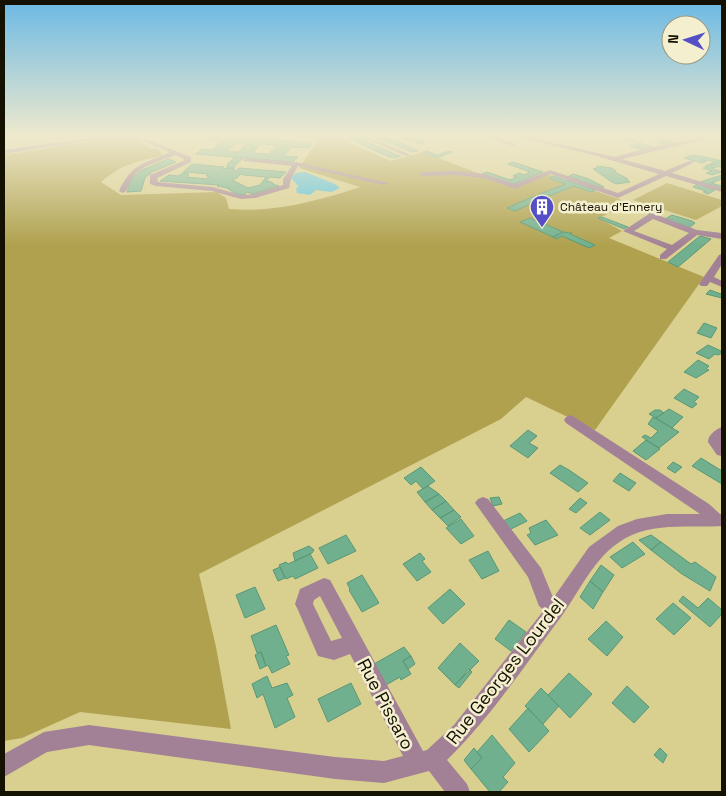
<svg xmlns="http://www.w3.org/2000/svg" width="726" height="796" viewBox="0 0 726 796" font-family="'Space Grotesk',sans-serif">
<style>
.green{fill:#afa14e}
.water{fill:#4fc0e1}
.building{fill:#70b08e;stroke:#589877;fill-rule:evenodd}
.lines{fill:none;stroke-linecap:round;stroke-linejoin:round}
.minor{fill:#a28196;fill-rule:evenodd}
.labels{text-anchor:middle;dominant-baseline:central;stroke-width:5;stroke-linejoin:round;paint-order:stroke}
.far-poi-label{font-size:12px;fill:#151100;stroke:#f4efcf;text-anchor:start}
.near-street-label{font-size:18px;fill:#151100;stroke:#f4efcf}
</style>
<rect width="100%" height="100%" fill="#d9cf8f"/>
<path class="green" d="M 296,135 L 331,135 L 391,161 L 423,152 L 513,187 L 544,173 L 630,203 L 599,218 L 622,231 L 609,238 L 704,277 L 595,430 L 526,397 L 501,419 L 199,574 L 216,647 L 231,729 L 80,712 L 22,738 L 4,741 L 4,155 L 123,136 L 131,136 L 152,149 L 158,149 L 163,156 C 139,160 120,165 101,182 L 121,195 L 217,192 L 226,198 L 229,209 C 273,213 318,201 360,187 L 299,168 L 318,140 L 313,136 Z
M 667,183 L 722,200 L 722,206 L 696,220 L 633,200 Z"/>
<path class="water" d="M 305,172 L 335,184 L 340,188 L 331,192 L 316,190 L 310,195 L 297,193 L 296,188 L 299,187 L 291,178 L 296,173 Z"/>
<path class="building" d="M 258,135 L 268,135 L 264,139 L 312,143 L 309,148 L 292,147 L 284,156 L 298,157 L 293,162 L 196,154 L 202,149 L 212,150 L 222,141 L 207,140 L 212,136 L 254,139 ZM 237,142 L 247,143 L 238,152 L 227,151 ZM 261,144 L 277,145 L 269,154 L 252,153 Z
M 370,135 L 385,136 L 418,151 L 412,152 Z
M 395,135 L 406,135 L 425,142 L 419,144 Z
M 614,135 L 622,135 L 651,147 L 639,149 L 630,146 L 638,144 Z
M 652,135 L 655,135 L 674,143 L 664,144 L 656,141 L 664,140 L 660,138 L 645,136 Z
M 354,136 L 394,154 L 401,156 L 394,158 L 387,156 L 348,138 Z
M 427,151 L 437,155 L 449,151 L 453,152 L 437,158 L 423,152 Z
M 693,155 L 701,156 L 722,161 L 707,167 L 705,166 L 715,162 L 704,159 L 702,160 L 707,161 L 702,163 L 684,158 Z
M 236,157 L 243,158 L 233,168 L 226,167 L 229,164 L 227,164 Z
M 168,159 L 176,162 L 152,172 L 145,178 L 141,191 L 127,192 L 132,178 L 142,170 Z
M 722,161 L 722,166 L 711,168 L 722,172 L 718,173 L 712,175 L 706,173 L 712,171 L 703,168 Z
M 513,162 L 543,172 L 512,185 L 482,174 L 487,172 L 510,180 L 517,177 L 513,176 L 519,173 L 524,175 L 530,172 L 508,164 Z
M 192,164 L 224,167 L 221,169 L 235,168 L 233,170 L 236,171 L 239,168 L 286,172 L 280,178 L 270,177 L 265,182 L 269,181 L 274,184 L 272,184 L 279,186 L 253,194 L 247,192 L 244,195 L 236,194 L 227,188 L 217,186 L 219,185 L 160,181 L 169,175 L 179,176 ZM 186,172 L 208,174 L 206,176 L 209,176 L 207,179 L 187,177 L 189,174 L 184,173 ZM 241,174 L 243,175 L 266,177 L 260,185 L 248,188 L 232,180 L 237,178 Z
M 597,166 L 612,168 L 616,171 L 615,172 L 628,179 L 625,179 L 630,182 L 616,184 L 612,182 L 593,169 L 597,168 Z
M 573,174 L 589,179 L 604,187 L 599,188 L 569,176 Z
M 722,175 L 722,179 L 711,183 L 722,186 L 722,188 L 700,182 Z
M 553,176 L 595,190 L 591,192 L 574,186 L 544,198 L 537,195 L 566,184 L 549,178 Z
M 697,184 L 715,190 L 708,194 L 703,192 L 706,191 L 693,187 Z
M 534,196 L 542,199 L 515,211 L 507,208 Z
M 632,203 L 657,211 L 651,214 L 626,205 Z
M 672,215 L 692,221 L 695,223 L 689,228 L 665,219 Z
M 602,217 L 628,227 L 624,229 L 598,218 Z
M 530,218 L 545,224 L 563,232 L 553,237 L 520,222 Z
M 563,232 L 570,233 L 572,233 L 570,234 L 595,245 L 589,248 L 562,236 L 556,239 L 553,237 Z
M 700,236 L 711,239 L 678,267 L 668,262 Z
M 710,290 L 721,294 L 722,292 L 722,298 L 706,294 Z
M 704,323 L 717,328 L 711,338 L 697,333 Z
M 708,345 L 721,351 L 722,353 L 718,355 L 715,354 L 709,359 L 696,353 Z
M 698,360 L 709,366 L 706,369 L 709,370 L 696,378 L 684,372 Z
M 684,389 L 699,397 L 694,402 L 697,404 L 692,408 L 674,398 Z
M 669,409 L 683,417 L 672,428 L 656,418 Z
M 655,410 L 660,410 L 664,413 L 656,418 L 649,414 Z
M 653,417 L 679,432 L 659,448 L 642,437 L 645,435 L 651,438 L 658,431 L 648,424 Z
M 528,430 L 537,436 L 529,443 L 538,448 L 528,458 L 510,446 Z
M 646,440 L 660,449 L 646,460 L 633,451 Z
M 701,458 L 722,471 L 722,484 L 692,466 Z
M 673,462 L 682,467 L 675,473 L 667,468 Z
M 560,465 L 569,470 L 588,483 L 578,492 L 550,473 Z
M 421,467 L 435,481 L 423,489 L 416,481 L 411,485 L 404,478 Z
M 620,473 L 636,483 L 629,491 L 613,481 Z
M 428,486 L 439,494 L 425,502 L 417,492 Z
M 439,494 L 446,501 L 432,510 L 425,502 Z
M 499,497 L 502,504 L 493,506 L 490,498 Z
M 580,498 L 587,503 L 576,513 L 569,509 Z
M 446,501 L 454,510 L 440,518 L 432,510 Z
M 454,510 L 461,517 L 448,526 L 440,518 Z
M 600,512 L 610,520 L 590,535 L 580,528 Z
M 520,513 L 527,521 L 509,530 L 503,521 Z
M 461,519 L 474,536 L 461,544 L 446,528 Z
M 546,520 L 558,535 L 535,545 L 527,535 L 531,533 L 529,528 Z
M 346,535 L 356,551 L 328,564 L 319,548 Z
M 651,535 L 661,542 L 651,550 L 639,540 Z
M 633,542 L 645,554 L 622,568 L 610,557 Z
M 661,542 L 691,564 L 695,562 L 716,577 L 710,591 L 682,574 L 651,550 Z
M 309,546 L 314,550 L 312,553 L 295,561 L 293,553 Z
M 488,551 L 499,571 L 482,579 L 469,560 Z
M 420,553 L 425,559 L 422,561 L 431,572 L 417,581 L 403,564 Z
M 310,554 L 318,568 L 295,579 L 293,576 L 286,579 L 279,565 L 286,562 L 288,564 Z
M 601,565 L 614,575 L 603,592 L 590,581 Z
M 280,567 L 285,578 L 278,581 L 273,570 Z
M 362,575 L 379,603 L 362,612 L 349,590 L 350,589 L 347,583 Z
M 590,581 L 603,592 L 593,609 L 580,597 Z
M 255,587 L 265,609 L 245,618 L 236,595 Z
M 450,589 L 465,604 L 443,624 L 428,608 Z
M 683,596 L 698,608 L 708,598 L 722,610 L 722,614 L 710,627 L 679,601 Z
M 673,603 L 691,618 L 674,635 L 656,619 Z
M 509,620 L 526,632 L 511,651 L 495,639 Z
M 606,621 L 623,637 L 607,656 L 588,639 Z
M 276,625 L 289,655 L 286,656 L 290,664 L 272,673 L 268,665 L 266,666 L 261,652 L 257,653 L 251,636 Z
M 460,643 L 479,661 L 455,685 L 438,668 Z
M 404,647 L 411,656 L 403,661 L 411,674 L 401,680 L 400,677 L 386,685 L 374,664 Z
M 261,652 L 266,666 L 260,669 L 255,655 Z
M 411,656 L 415,664 L 408,669 L 403,661 Z
M 469,669 L 472,672 L 459,688 L 455,685 Z
M 569,673 L 592,694 L 570,718 L 548,695 Z
M 267,676 L 272,688 L 287,683 L 293,695 L 287,698 L 295,717 L 275,728 L 263,694 L 257,698 L 252,684 Z
M 351,683 L 361,704 L 328,722 L 318,699 Z
M 627,686 L 649,707 L 634,723 L 612,703 Z
M 541,688 L 559,706 L 543,724 L 525,706 Z
M 528,708 L 549,731 L 529,752 L 509,729 Z
M 492,735 L 515,763 L 503,777 L 508,782 L 499,792 L 490,792 L 471,769 L 482,758 L 477,752 Z
M 474,748 L 482,758 L 471,769 L 464,760 Z
M 660,748 L 667,755 L 663,763 L 654,755 Z"/>
<g class="lines">
<path class="minor" d="M 111,135 L 123,135 L 4,154 L 4,150 Z
M 128,135 L 135,135 L 191,157 L 191,162 L 157,178 L 158,182 L 213,187 L 241,195 L 254,194 L 283,185 L 283,179 L 292,166 L 244,161 L 243,160 L 246,158 L 296,162 L 388,183 L 384,185 L 298,166 L 291,179 L 289,188 L 255,198 L 241,199 L 212,191 L 156,186 L 150,184 L 150,175 L 185,160 L 176,155 C 163,160 142,165 133,177 C 129,183 129,190 123,193 L 119,191 C 132,163 144,164 170,152 Z
M 357,135 L 364,135 L 411,155 L 406,156 Z
M 486,135 L 490,135 L 516,144 L 513,146 L 486,137 Z
M 510,135 L 519,135 L 615,157 L 651,147 L 715,135 L 702,140 L 622,159 L 665,171 L 689,161 L 693,161 L 693,163 L 672,173 L 722,188 L 722,192 L 666,176 L 618,198 L 550,174 L 515,189 L 484,178 L 455,175 L 423,176 L 419,174 L 423,172 L 455,171 L 485,174 L 515,184 L 550,170 L 618,193 L 659,174 L 593,155 Z
M 649,214 L 655,214 L 697,230 L 722,233 L 722,239 L 697,235 L 666,259 L 660,259 L 660,255 L 667,249 L 623,231 ZM 653,219 L 689,233 L 672,245 L 634,231 Z
M 722,254 L 722,264 L 714,277 L 722,281 L 722,287 L 710,282 L 707,286 L 701,286 L 699,284 L 719,255 Z
M 571,415 L 709,504 L 720,514 L 722,514 L 722,526 C 694,528 659,523 632,535 C 597,550 582,588 561,617 C 525,665 490,718 447,760 L 467,784 L 470,792 L 445,792 L 429,771 L 384,783 L 335,779 L 89,745 L 47,752 L 4,777 L 4,754 L 44,732 L 89,725 L 335,757 L 384,761 L 403,756 L 350,654 L 334,660 L 318,656 L 298,610 L 295,604 L 300,589 L 324,578 L 330,580 L 423,751 L 427,750 L 454,725 L 544,610 L 539,606 L 528,577 L 478,507 L 475,503 L 478,499 L 483,497 L 488,499 L 541,568 L 552,595 L 554,597 L 589,547 L 618,526 L 637,519 L 667,514 L 700,514 L 566,423 L 564,420 L 566,417 ZM 320,596 L 342,638 L 331,641 L 313,604 L 314,600 Z
M 722,427 L 722,456 L 717,455 L 708,442 C 708,435 716,429 722,427 Z"/>
</g>
<linearGradient id="sky" x2="0" y2="1"><stop stop-color="#6bb9e5"/><stop offset="0.55" stop-color="#eee9cd"/><stop offset="1" stop-color="#eee9cd" stop-opacity="0"/></linearGradient>
<rect width="726" height="246" fill="url(#sky)"/>
<defs>
<symbol id="building-pin" viewBox="-11 -11 22 30"><path d="M0 17L-7.5 6A9.5 9.5 0 1 1 7.5 6Z" fill="#554fc7" stroke="#f4efcf"/><path d="M-4-6H4V6H1V3H-1V6H-4ZM-2.5-4.3h1.7v1.8h-1.7ZM.8-4.3h1.7v1.8H.8ZM-2.5-1h1.7V.8h-1.7ZM.8-1h1.7V.8H.8Z" fill="#fff"/></symbol>
</defs>
<g fill-rule="evenodd">
<use href="#building-pin" x="528" y="193" width="28" height="38"/>
</g>
<g class="labels">
<g class="far-poi-label">
<text x="560" y="207">Château d'Ennery</text>
</g>
<g class="near-street-label">
<text transform="translate(505 671) rotate(-52)">Rue Georges Lourdel</text>
<text transform="translate(386 704) rotate(62)">Rue Pissaro</text>
</g>
</g>
<rect width="726" height="796" fill="none" stroke="#151100" stroke-width="10"/>
<g transform="translate(686 40) rotate(274)"><circle r="24" fill="#f4efcf" stroke="#9b967c"/>
<path d="M0-4L9 19L0 12L-9 19Z" fill="#554fc7"/>
<text y="-8" font-size="14" font-weight="bold" text-anchor="middle" fill="#151100">N</text>
</g>
</svg>
